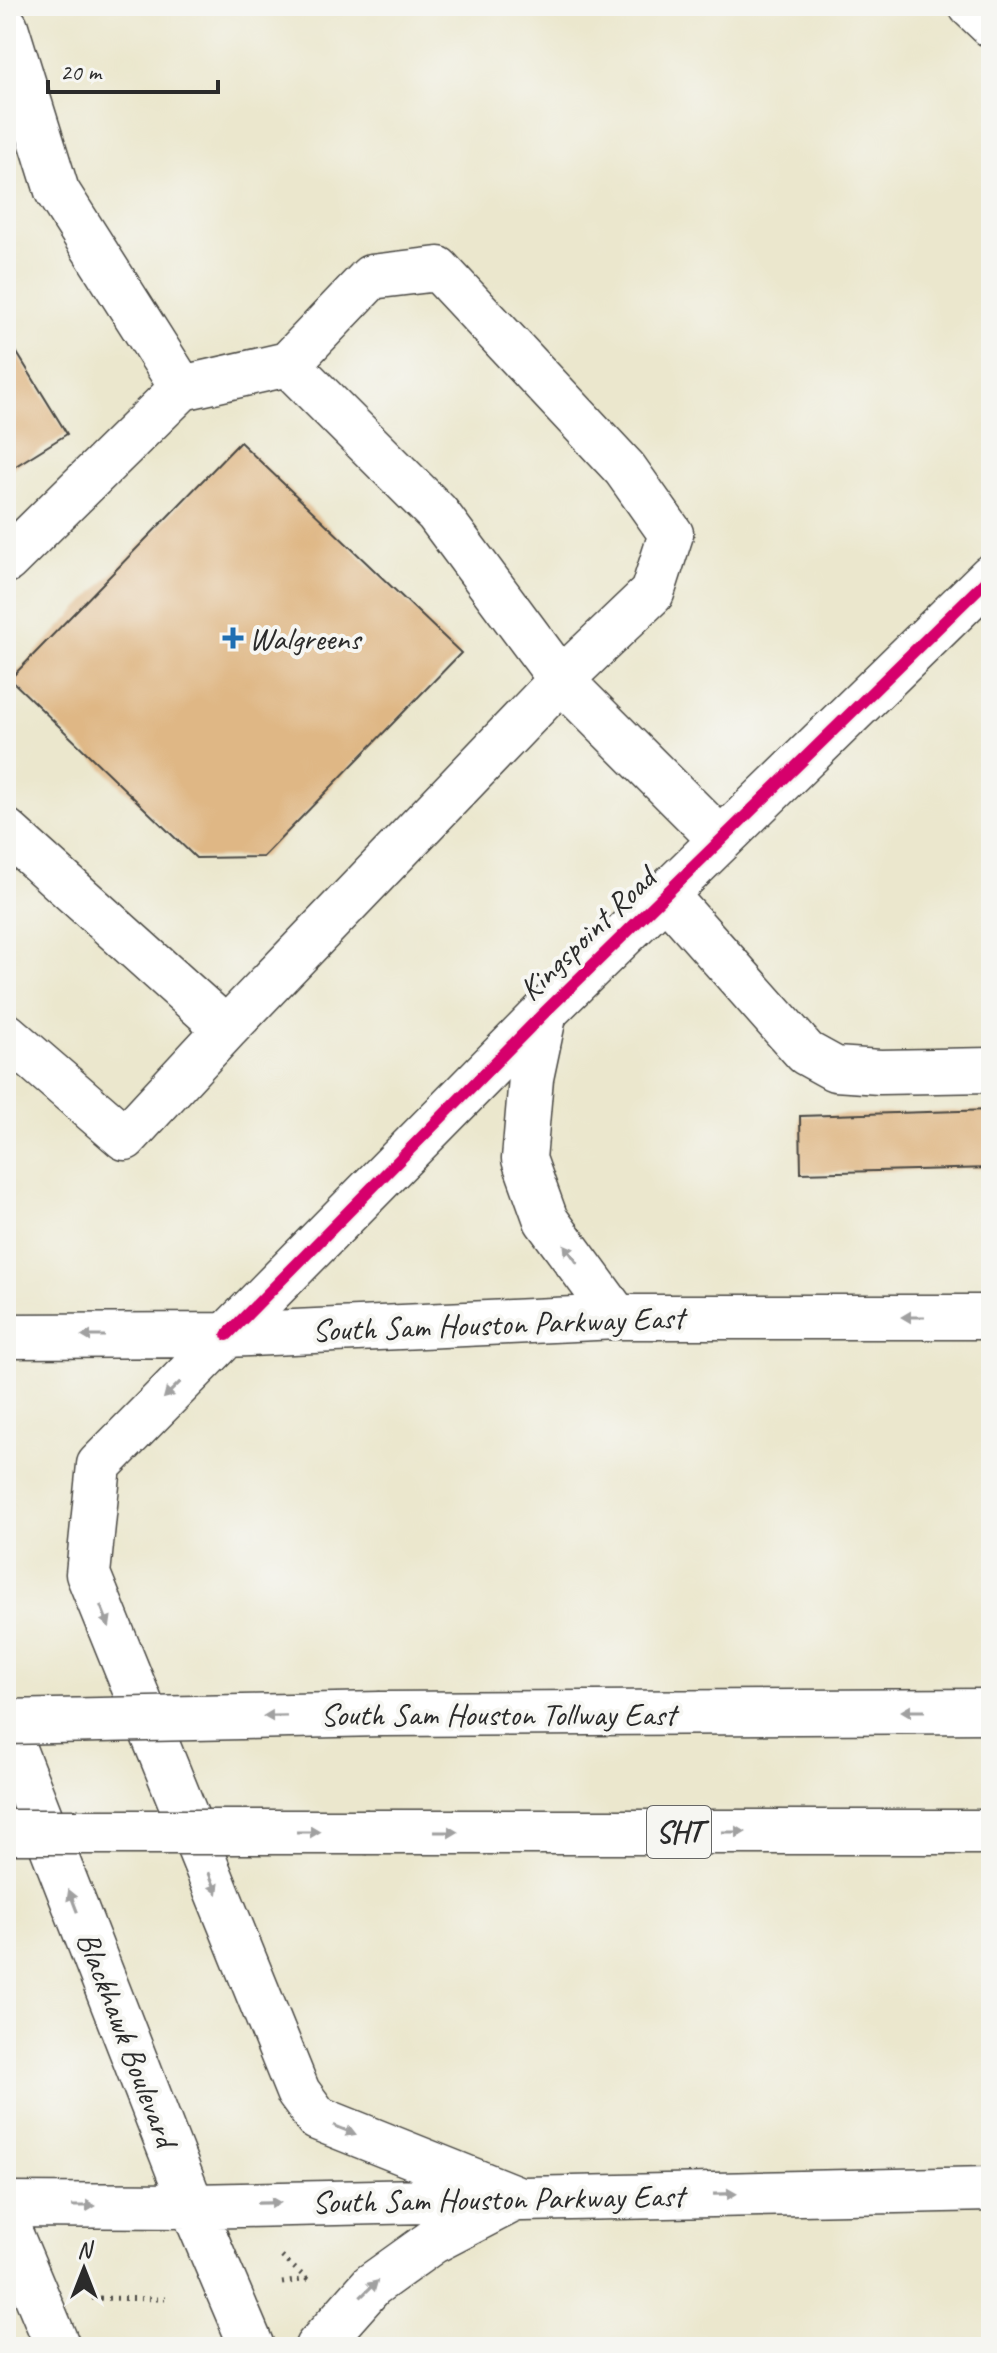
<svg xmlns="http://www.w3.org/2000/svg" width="997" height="2353" viewBox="0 0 997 2353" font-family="Caveat,sans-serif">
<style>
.building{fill:#dfb785}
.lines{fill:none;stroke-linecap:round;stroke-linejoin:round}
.minor-casing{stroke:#484743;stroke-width:47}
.major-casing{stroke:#484743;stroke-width:47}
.highway-casing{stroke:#484743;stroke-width:47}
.path{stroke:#484743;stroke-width:5;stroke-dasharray:2 6;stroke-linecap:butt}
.minor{stroke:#fff;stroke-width:44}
.major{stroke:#fff;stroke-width:44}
.highway{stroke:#fff;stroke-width:44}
.highway-bridge-casing{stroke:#484743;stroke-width:47;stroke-linecap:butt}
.highway-bridge{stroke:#fff;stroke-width:44}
.cycleway-casing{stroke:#f6f6f2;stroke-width:17}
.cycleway{stroke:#d6006c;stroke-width:12}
.oneway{fill:#a0a0a0}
.poi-dot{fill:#1f6fb2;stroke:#f6f6f2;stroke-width:3}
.labels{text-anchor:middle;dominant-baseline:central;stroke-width:8;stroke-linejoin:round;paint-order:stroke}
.shield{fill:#f6f6f2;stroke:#686867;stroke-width:2}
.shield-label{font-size:30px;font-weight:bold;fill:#2b2b2b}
.poi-label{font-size:32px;fill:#2b2b2b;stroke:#f6f6f2;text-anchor:start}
.street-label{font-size:32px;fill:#2b2b2b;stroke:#f6f6f2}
</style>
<rect width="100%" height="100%" fill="#f6f6f2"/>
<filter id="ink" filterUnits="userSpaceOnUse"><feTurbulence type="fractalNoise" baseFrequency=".0125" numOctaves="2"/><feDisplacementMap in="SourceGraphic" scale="16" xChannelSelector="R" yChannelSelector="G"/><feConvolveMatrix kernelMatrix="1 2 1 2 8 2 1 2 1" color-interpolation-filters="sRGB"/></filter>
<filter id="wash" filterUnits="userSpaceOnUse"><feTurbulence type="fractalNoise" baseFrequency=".006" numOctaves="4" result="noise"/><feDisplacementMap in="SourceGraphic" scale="32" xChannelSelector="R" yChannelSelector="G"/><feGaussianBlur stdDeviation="1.8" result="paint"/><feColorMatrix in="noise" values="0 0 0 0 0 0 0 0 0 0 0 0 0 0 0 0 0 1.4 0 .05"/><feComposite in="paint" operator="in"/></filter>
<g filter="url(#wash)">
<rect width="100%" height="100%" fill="#ebe7cd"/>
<g id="blocks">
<path class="building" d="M 6,335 L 67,434 L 6,472 Z
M 240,442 L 461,653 L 263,857 L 196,858 L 10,679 Z
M 991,1110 L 991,1168 L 801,1173 L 800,1116 Z"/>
</g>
</g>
<g filter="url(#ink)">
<use href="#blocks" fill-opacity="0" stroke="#484743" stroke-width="2"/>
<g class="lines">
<defs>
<path id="minor" d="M 971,6 L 991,25
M 6,27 L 57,191 L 182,388
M 288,364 L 437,513 L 561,680 L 721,840
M 6,561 L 182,388 L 288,364 L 371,277 L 438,269 L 625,469 L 671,534 L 652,593 L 561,680 L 226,1029 L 125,1138 L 6,1035
M 6,831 L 226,1029
M 665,894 L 806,1053 L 835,1069 L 880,1072 L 991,1070
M 227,1335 L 545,1012 L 991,576"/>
<path id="major" d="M 545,1012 L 531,1078 L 524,1159 L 546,1220 L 617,1317
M 227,1335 L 99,1465 L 88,1574 L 298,2092 L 317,2118 L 517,2198
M 6,1336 L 227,1335 L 617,1317 L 991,1317
M 6,1729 L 192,2206 L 252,2347
M 6,2205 L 192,2206 L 991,2189
M 6,2223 L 58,2347
M 317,2347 L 372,2285 L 432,2242 L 507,2203"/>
<path id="highway" d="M 381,1714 L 991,1711
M 368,1832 L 991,1832"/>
</defs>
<use href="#minor" class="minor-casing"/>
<use href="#major" class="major-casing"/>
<use href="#highway" class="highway-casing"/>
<path class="path" d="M 282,2257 L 308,2280
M 282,2283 L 308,2279
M 92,2298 L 165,2299"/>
<use href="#minor" class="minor"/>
<use href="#major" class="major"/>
<use href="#highway" class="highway"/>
<defs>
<path id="highway-bridge" d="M 6,1722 L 381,1714
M 6,1832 L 368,1832"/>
</defs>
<use href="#highway-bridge" class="highway-bridge-casing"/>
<use href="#highway-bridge" class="highway-bridge"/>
<defs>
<path id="cycleway" d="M 227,1335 L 545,1012 L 991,576"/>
</defs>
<use href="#cycleway" class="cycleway-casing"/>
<use href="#cycleway" class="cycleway"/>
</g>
<defs><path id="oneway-solid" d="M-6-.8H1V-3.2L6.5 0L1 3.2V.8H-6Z" transform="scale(2)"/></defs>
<g class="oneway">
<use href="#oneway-solid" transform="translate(571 1254) rotate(-126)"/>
<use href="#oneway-solid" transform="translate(913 1317) rotate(-180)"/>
<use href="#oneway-solid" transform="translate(93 1336) rotate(180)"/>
<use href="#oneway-solid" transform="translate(172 1390) rotate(135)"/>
<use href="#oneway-solid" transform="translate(105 1616) rotate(68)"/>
<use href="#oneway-solid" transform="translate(913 1711) rotate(180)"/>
<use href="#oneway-solid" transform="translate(275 1716) rotate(179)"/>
<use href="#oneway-solid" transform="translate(308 1832)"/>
<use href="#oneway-solid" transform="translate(446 1832)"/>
<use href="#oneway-solid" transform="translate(734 1832)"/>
<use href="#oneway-solid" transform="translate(213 1883) rotate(68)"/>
<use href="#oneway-solid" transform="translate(73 1901) rotate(-111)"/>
<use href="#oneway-solid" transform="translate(345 2130) rotate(22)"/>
<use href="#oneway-solid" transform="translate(725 2194) rotate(-1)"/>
<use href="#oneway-solid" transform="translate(269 2203) rotate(-1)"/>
<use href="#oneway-solid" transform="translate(84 2206)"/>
<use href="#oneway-solid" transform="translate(369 2289) rotate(-44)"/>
</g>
</g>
<path class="poi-dot" d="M229 626h8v8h8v8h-8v8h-8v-8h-8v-8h8z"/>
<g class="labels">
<rect class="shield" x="647" y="1806" width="64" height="52" rx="6"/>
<g class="shield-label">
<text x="679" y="1832">SHT</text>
</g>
<g class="poi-label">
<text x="249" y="638">Walgreens</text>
</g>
<g class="street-label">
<text transform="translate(587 934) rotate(-44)">Kingspoint Road</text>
<text transform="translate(498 1324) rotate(-2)">South Sam Houston Parkway East</text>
<text x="498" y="1714">South Sam Houston Tollway East</text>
<text transform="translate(127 2039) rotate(69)">Blackhawk Boulevard</text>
<text transform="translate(498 2199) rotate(-1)">South Sam Houston Parkway East</text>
</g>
</g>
<rect width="997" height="2353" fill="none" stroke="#f6f6f2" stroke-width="32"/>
<g transform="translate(84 2269)" stroke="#f6f6f2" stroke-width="6" paint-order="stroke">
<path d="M0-6L14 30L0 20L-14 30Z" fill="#2b2b2b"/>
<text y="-12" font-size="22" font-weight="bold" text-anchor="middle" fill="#2b2b2b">N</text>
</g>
<path d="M48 80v12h170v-12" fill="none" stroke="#2b2b2b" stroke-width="4"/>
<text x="60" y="80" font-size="24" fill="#2b2b2b" stroke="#f6f6f2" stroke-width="6" paint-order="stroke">20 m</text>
</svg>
